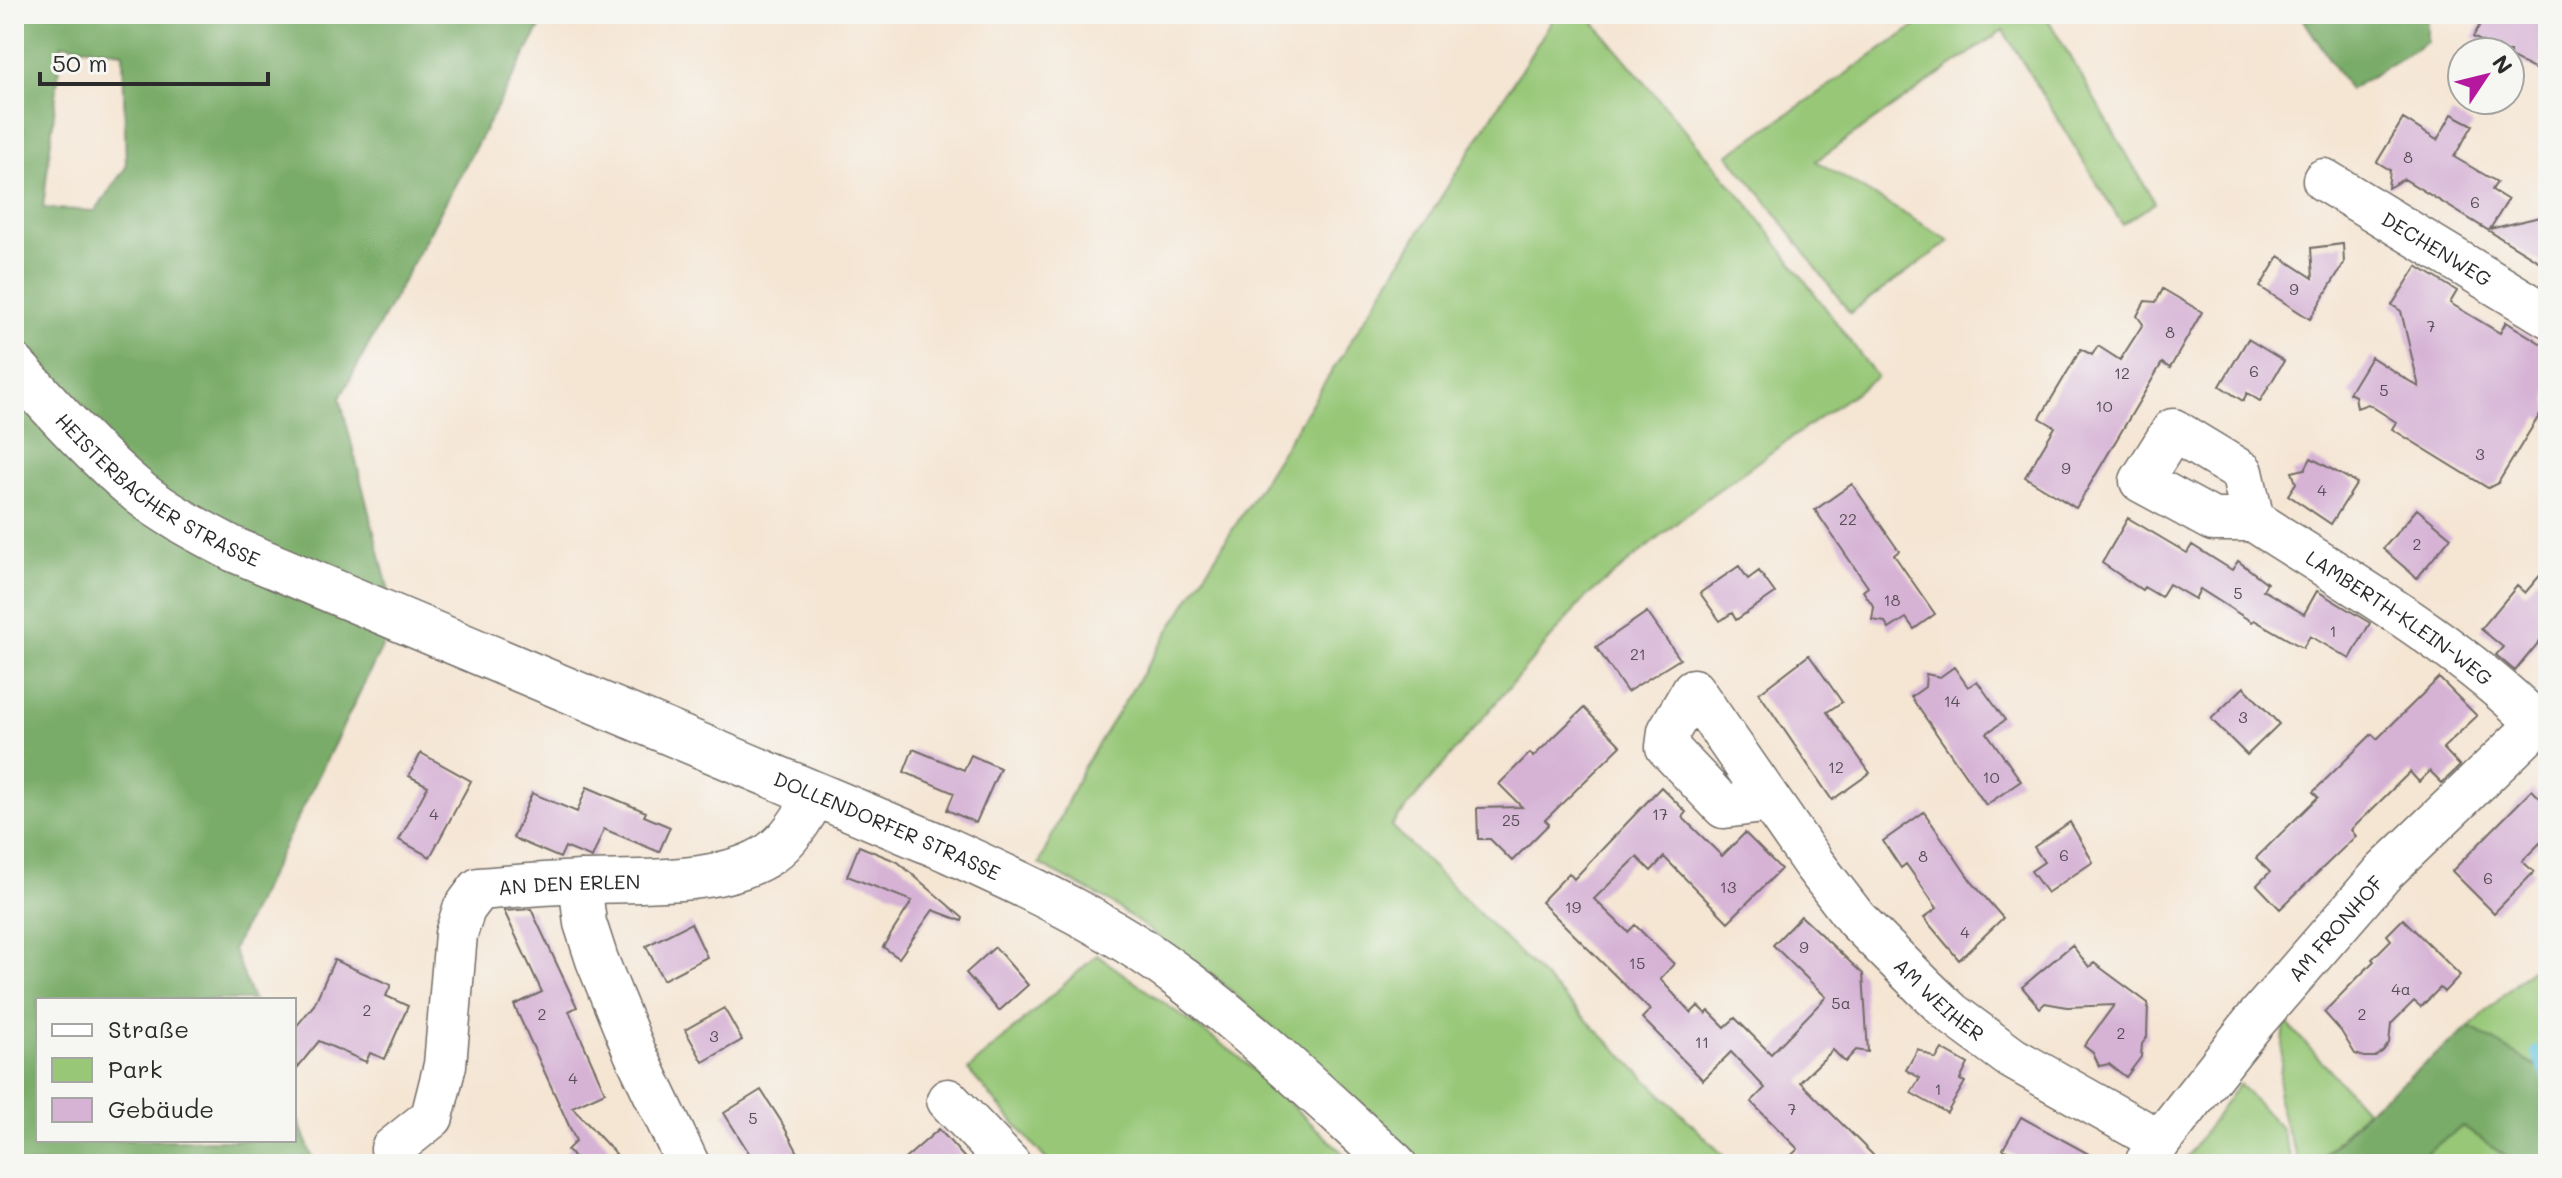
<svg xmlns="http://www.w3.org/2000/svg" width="2562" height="1178" viewBox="0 0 2562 1178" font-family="Mali,sans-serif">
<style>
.green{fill:#97c777;stroke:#617951;stroke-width:2}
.forest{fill:#79ac68;stroke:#526c4a;stroke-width:2;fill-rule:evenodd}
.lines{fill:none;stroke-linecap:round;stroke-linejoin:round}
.stream{stroke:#61c4e0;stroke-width:9}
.building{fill:#d6b2d5}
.minor-casing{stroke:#726c66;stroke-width:45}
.major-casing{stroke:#726c66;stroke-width:47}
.minor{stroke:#fff;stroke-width:42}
.major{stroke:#fff;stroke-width:44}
.labels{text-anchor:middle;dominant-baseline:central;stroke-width:8;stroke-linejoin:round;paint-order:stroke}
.number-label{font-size:16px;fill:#564d56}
.street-label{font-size:20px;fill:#2b2b2b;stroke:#f6f6f2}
</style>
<rect width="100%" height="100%" fill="#f6f6f2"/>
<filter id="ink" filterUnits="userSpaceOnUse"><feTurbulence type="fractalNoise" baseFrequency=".0125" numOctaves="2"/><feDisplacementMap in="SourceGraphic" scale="16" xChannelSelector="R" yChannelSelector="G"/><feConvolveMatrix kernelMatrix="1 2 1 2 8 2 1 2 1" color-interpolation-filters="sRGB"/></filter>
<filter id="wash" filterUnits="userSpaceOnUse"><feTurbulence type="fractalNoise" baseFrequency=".006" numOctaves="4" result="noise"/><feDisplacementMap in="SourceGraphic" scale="32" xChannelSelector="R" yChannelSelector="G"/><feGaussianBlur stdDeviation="1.8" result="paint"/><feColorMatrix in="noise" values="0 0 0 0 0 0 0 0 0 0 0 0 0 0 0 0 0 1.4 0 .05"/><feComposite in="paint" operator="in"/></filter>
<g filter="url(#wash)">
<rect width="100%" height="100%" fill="#f5e5d3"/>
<path class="green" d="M 1556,14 L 1587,14 L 1750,207 L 1877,377 L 1707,498 L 1585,598 L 1391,826 L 1732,1164 L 1425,1164 L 1213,975 L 1107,900 L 1039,864 L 1083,768 Z
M 1933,14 L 2045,14 L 2155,203 L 2122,224 L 2003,30 L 1816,161 L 1950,241 L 1850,313 L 1764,198 L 1728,155 Z
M 2548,953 L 2548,1073 L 2470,1027 Z
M 1097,955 L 1238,1056 L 1355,1164 L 1050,1164 L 968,1070 Z
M 2285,1021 L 2366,1110 L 2316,1164 L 2300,1164 L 2286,1129 L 2278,1100 Z
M 2239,1084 L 2280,1127 L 2293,1164 L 2182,1164 Z
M 2463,1126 L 2517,1164 L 2410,1164 Z"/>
<path class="forest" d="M 14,14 L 547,14 L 340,398 L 396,619 L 233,949 L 253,1000 L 38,1000 L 38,1140 L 294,1140 L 294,1110 L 315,1164 L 14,1164 ZM 62,44 L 123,52 L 126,167 L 95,211 L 43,208 Z
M 2300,14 L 2427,14 L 2427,42 L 2349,90 Z
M 2470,1027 L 2548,1073 L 2548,1164 L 2517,1164 L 2463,1126 L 2410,1164 L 2317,1164 L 2368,1110 Z"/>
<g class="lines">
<path class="stream" d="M 2548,1043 L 2535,1052 L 2548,1080"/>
</g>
<g id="blocks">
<path class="building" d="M 2486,14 L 2548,14 L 2548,53 L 2538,71 L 2510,57 L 2510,52 L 2501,52 L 2473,37 Z
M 2452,114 L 2473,125 L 2454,157 L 2497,182 L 2492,190 L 2508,200 L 2490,229 L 2548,215 L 2548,267 L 2404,179 L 2388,188 L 2390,170 L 2377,162 L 2403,119 L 2437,140 Z
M 2343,244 L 2344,263 L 2310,319 L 2260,287 L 2279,256 L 2313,278 L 2311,248 Z
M 2417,266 L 2457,291 L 2450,303 L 2500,333 L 2506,322 L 2548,348 L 2548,422 L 2539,416 L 2498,483 L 2488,488 L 2392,429 L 2396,422 L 2368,404 L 2357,408 L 2355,396 L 2349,393 L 2371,357 L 2419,387 L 2401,311 L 2392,305 Z
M 2163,289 L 2202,312 L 2170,368 L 2162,363 L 2076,508 L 2025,477 L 2055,427 L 2040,418 L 2081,349 L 2092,355 L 2098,346 L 2120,360 L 2143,324 L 2137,316 L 2145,301 L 2156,302 Z
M 2248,339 L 2284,361 L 2260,401 L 2247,393 L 2243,401 L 2220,386 Z
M 2311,458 L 2357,483 L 2331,524 L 2288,495 L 2296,483 L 2292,472 L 2305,469 Z
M 1852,484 L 1899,551 L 1894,555 L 1935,614 L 1914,629 L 1906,618 L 1889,629 L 1885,622 L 1872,620 L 1874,607 L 1863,591 L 1868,587 L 1815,510 Z
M 2417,509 L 2451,537 L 2417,578 L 2383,549 Z
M 2128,518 L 2187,553 L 2192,545 L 2232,570 L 2238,561 L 2267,583 L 2263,590 L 2304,614 L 2317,591 L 2370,623 L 2350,659 L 2310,636 L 2303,648 L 2254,620 L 2252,622 L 2200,589 L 2195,599 L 2169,584 L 2161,597 L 2144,587 L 2142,590 L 2102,563 Z
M 1739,566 L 1748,579 L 1759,571 L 1775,593 L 1736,620 L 1732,613 L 1720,621 L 1700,593 Z
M 2548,566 L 2548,631 L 2515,671 L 2496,655 L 2503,647 L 2481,629 L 2517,586 L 2525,593 Z
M 1647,612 L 1680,659 L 1627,692 L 1596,647 Z
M 1809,655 L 1842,702 L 1827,712 L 1870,773 L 1832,800 L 1759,693 Z
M 1954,667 L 1968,687 L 1977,681 L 2005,720 L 1987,733 L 2021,781 L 1986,805 L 1911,697 L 1925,687 L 1926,674 L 1940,677 Z
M 2439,678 L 2477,716 L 2443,748 L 2460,766 L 2442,783 L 2430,771 L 2419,782 L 2410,772 L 2351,830 L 2356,836 L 2280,909 L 2257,885 L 2270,872 L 2256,858 L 2318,797 L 2313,792 L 2372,734 L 2377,739 Z
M 2244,687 L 2279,724 L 2247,755 L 2211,719 Z
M 1584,708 L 1621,746 L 1545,820 L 1549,824 L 1512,861 L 1490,839 L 1478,839 L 1477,808 L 1522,807 L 1499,784 L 1530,753 L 1533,757 Z
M 913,749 L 964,770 L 971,755 L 1000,768 L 976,823 L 947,810 L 954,793 L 904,772 Z
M 421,753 L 471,781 L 430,857 L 399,840 L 428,786 L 409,776 Z
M 587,787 L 646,812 L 644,816 L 670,827 L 659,852 L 604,829 L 592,858 L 565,847 L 560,858 L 513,838 L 532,793 L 577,812 Z
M 1661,787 L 1686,812 L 1682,817 L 1722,856 L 1745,833 L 1781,869 L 1728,922 L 1664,857 L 1651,871 L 1637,857 L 1594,899 L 1628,932 L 1635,925 L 1674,964 L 1660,979 L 1691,1013 L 1698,1006 L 1706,1014 L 1709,1011 L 1725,1027 L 1735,1018 L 1771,1054 L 1826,997 L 1773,945 L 1801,916 L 1863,974 L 1868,1052 L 1856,1050 L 1845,1062 L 1833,1050 L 1800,1082 L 1882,1164 L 1782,1164 L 1798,1149 L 1751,1102 L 1765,1088 L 1731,1052 L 1703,1080 L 1642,1018 L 1650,1010 L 1541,902 L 1569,873 L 1574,879 Z
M 2532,790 L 2548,806 L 2548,835 L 2522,861 L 2534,872 L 2494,913 L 2452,871 Z
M 1924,812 L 1971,881 L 2003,918 L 1959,960 L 1924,918 L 1937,908 L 1906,864 L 1901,868 L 1883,841 Z
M 2070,822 L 2093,862 L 2047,893 L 2031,871 L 2044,862 L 2034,847 Z
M 859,846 L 898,862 L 963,918 L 962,921 L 933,910 L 899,958 L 883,947 L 912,901 L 847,876 Z
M 531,909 L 577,1007 L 569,1011 L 605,1092 L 572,1107 L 625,1164 L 580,1164 L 567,1150 L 576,1141 L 514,1005 L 542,992 L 504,911 Z
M 2403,919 L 2460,975 L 2444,992 L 2440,988 L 2421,1007 L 2414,1001 L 2391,1024 L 2389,1043 L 2383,1051 L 2375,1057 L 2364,1057 L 2355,1054 L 2341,1031 L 2324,1012 L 2374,961 L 2372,959 L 2391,940 L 2387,935 Z
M 691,923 L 707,957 L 663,980 L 646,946 Z
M 2072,945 L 2089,967 L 2094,963 L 2148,1003 L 2147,1037 L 2142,1044 L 2141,1057 L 2126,1077 L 2109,1064 L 2099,1066 L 2093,1053 L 2084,1046 L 2114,1005 L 2067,1007 L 2045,1003 L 2040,1008 L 2022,987 Z
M 995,947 L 1028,985 L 999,1011 L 966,973 Z
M 334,960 L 391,985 L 386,996 L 408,1006 L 385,1059 L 370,1053 L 366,1062 L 319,1041 L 294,1072 L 294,1029 L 314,1005 Z
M 724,1008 L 742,1040 L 703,1062 L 685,1030 Z
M 1918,1049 L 1936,1059 L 1942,1049 L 1968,1064 L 1960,1080 L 1965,1082 L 1947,1113 L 1911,1093 L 1920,1078 L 1906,1070 Z
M 761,1090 L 781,1121 L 804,1164 L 756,1164 L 724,1113 Z
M 2021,1117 L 2107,1164 L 2031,1164 L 2003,1149 Z
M 939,1129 L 970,1164 L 899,1164 Z"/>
</g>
</g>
<g filter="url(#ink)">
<use href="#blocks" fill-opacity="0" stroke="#726c66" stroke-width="2"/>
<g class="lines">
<defs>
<g id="minor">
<path id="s1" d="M 2324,180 L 2548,316"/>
<path id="s2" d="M 2253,520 L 2213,520 L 2141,481 L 2173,430 L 2242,472 L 2253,520 C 2351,583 2455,642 2538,724"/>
<path id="s3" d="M 1770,801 L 1724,807 L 1667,747 L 1669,731 L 1693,690 L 1813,863 L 1856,919 L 1924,987 L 1951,1013 L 2012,1058 L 2160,1141"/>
<path d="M 580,882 L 585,923 L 597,960 L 635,1053 L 688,1164"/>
<path d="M 948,1100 L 1009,1164"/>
<path id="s4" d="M 392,1149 L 432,1117 L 445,1065 L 456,934 L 464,909 L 479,889 C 514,886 549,883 584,882 C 639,880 724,886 771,853 C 790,839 805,815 815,795"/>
<path id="s5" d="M 2146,1163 L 2160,1141 L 2253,1023 L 2384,872 L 2548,714"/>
</g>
<g id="major">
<path id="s6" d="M 14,366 C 54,410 94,455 140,493 C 169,516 203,533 235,550 L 939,846 C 1022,884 1105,921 1178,976 C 1255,1033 1323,1100 1394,1164"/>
</g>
</defs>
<use href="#minor" class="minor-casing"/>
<use href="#major" class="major-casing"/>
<use href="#minor" class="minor"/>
<use href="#major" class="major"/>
</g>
</g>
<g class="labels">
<g class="number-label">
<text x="2408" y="156">8</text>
<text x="2475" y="201">6</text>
<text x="2294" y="288">9</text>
<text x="2431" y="325">7</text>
<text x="2170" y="331">8</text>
<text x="2254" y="370">6</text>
<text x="2122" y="372">12</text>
<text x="2384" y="389">5</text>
<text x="2104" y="405">10</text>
<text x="2480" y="453">3</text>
<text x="2066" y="467">9</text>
<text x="2322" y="489">4</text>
<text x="1848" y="518">22</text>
<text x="2417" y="543">2</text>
<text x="2238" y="592">5</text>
<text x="1892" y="599">18</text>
<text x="2333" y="630">1</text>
<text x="1638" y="653">21</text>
<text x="1952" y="700">14</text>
<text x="2243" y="716">3</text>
<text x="1836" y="766">12</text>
<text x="1991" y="776">10</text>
<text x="434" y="813">4</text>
<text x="1660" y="813">17</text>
<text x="1511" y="819">25</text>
<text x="2064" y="854">6</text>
<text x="1923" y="855">8</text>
<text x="2488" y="877">6</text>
<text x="1728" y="886">13</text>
<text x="1573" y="906">19</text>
<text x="1965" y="931">4</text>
<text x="1804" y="946">9</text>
<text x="1637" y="962">15</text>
<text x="2401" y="988">4a</text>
<text x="1841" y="1002">5a</text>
<text x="367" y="1009">2</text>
<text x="542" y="1013">2</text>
<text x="2362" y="1013">2</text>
<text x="2121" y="1032">2</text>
<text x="714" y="1035">3</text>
<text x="1702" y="1041">11</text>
<text x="573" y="1077">4</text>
<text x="1938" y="1088">1</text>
<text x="1792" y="1108">7</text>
<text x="753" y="1117">5</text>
</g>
<g class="street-label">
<text stroke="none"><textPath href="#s1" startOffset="132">DECHENWEG</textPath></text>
<text stroke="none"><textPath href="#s6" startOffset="192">HEISTERBACHER STRASSE</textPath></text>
<text stroke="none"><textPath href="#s2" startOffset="488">LAMBERTH-KLEIN-WEG</textPath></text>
<text stroke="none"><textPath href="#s6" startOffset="998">DOLLENDORFER STRASSE</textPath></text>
<text stroke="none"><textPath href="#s4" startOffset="378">AN DEN ERLEN</textPath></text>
<text stroke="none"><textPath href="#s5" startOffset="302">AM FRONHOF</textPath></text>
<text stroke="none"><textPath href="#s3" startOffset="590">AM WEIHER</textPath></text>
</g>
</g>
<rect width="2562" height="1178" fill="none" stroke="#f6f6f2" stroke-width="48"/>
<rect x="36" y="998" width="260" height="144" fill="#f6f6f2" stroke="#a5a5a2" stroke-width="2"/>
<rect x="52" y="1024" width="40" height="12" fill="#ffffff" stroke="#a5a5a2" stroke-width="2"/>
<text x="108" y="1038" font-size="24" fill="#2b2b2b">Straße</text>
<rect x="52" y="1058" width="40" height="24" fill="#97c777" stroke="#a5a5a2" stroke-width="2"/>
<text x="108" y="1078" font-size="24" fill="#2b2b2b">Park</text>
<rect x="52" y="1098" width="40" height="24" fill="#d6b2d5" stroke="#a5a5a2" stroke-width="2"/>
<text x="108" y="1118" font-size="24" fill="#2b2b2b">Gebäude</text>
<g transform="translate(2486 76) rotate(55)"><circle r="38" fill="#f6f6f2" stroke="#a5a5a2" stroke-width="2"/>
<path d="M0-6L14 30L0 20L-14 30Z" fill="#b5179e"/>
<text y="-12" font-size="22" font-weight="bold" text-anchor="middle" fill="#2b2b2b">N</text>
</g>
<path d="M40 72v12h228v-12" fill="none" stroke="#2b2b2b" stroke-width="4"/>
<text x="52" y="72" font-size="24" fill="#2b2b2b" stroke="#f6f6f2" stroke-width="6" paint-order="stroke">50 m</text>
</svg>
